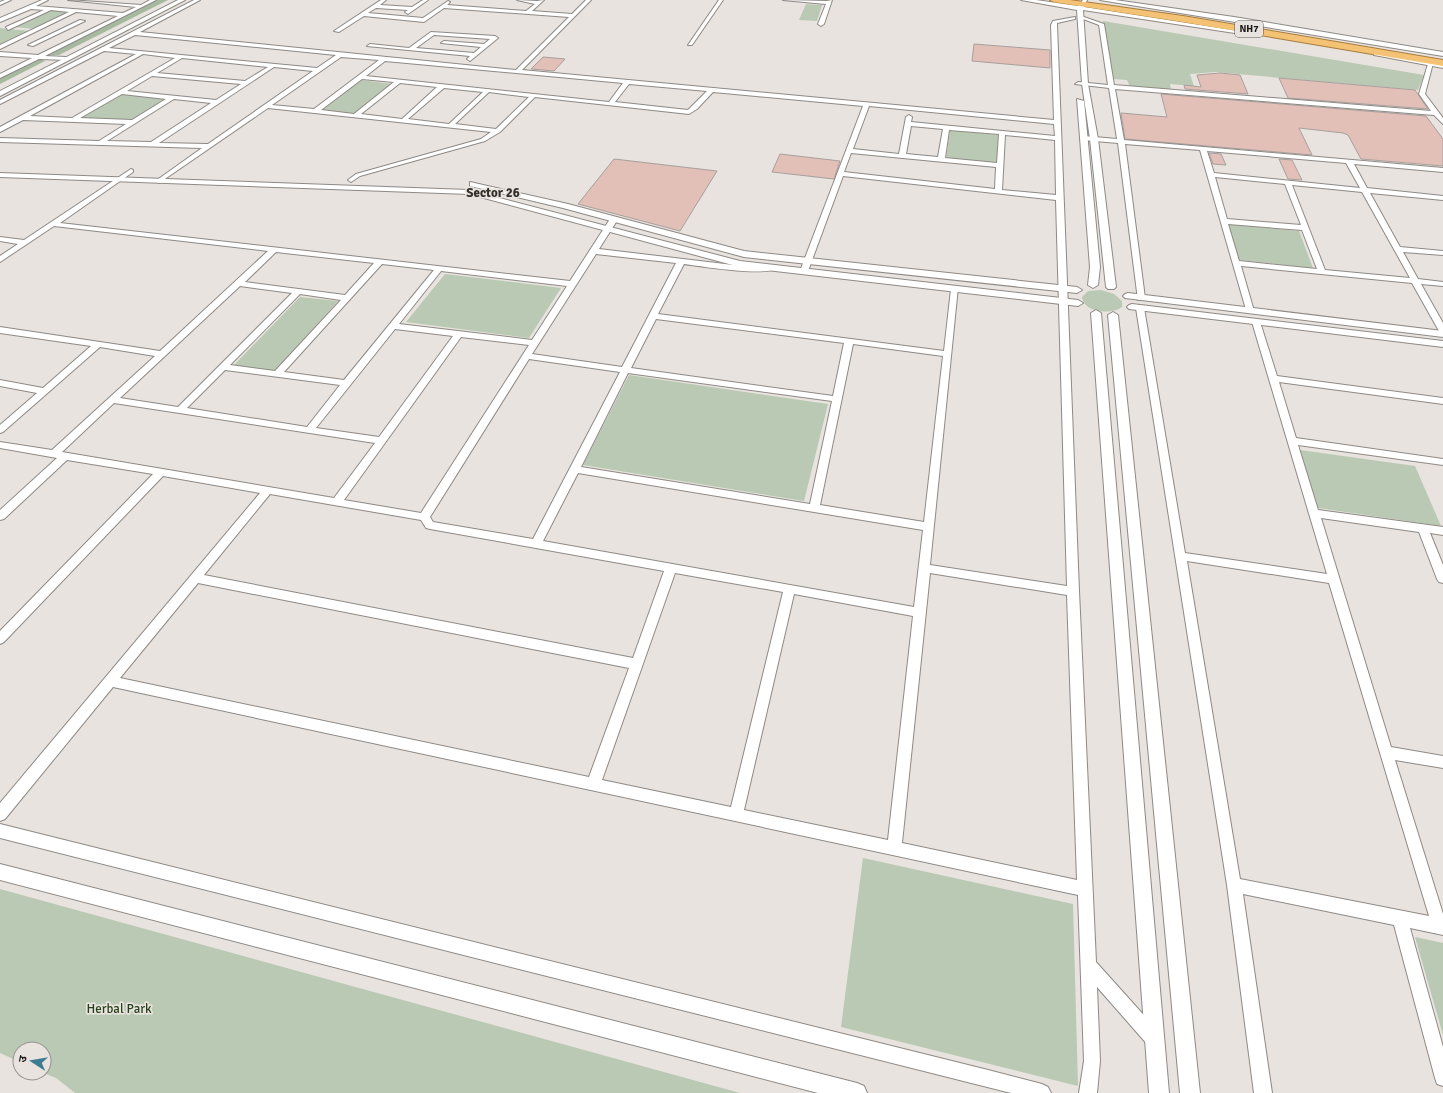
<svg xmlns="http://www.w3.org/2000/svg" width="1443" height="1093" viewBox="0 0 1443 1093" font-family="Signika,'Noto Sans Devanagari',sans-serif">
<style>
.green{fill:#b9c9b3}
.forest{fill:#a6b99f}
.building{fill:#e2bfb7;stroke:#a7a09e}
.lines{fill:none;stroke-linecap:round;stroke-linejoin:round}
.minor-casing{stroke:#8e8985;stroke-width:2}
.tertiary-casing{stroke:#8e8985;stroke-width:2}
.trunk-casing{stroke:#a67c3d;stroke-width:2}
.minor{fill:#fff;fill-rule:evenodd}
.tertiary{fill:#fff;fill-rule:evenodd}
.trunk{fill:#f4c274;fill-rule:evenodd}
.labels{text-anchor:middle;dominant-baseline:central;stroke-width:3.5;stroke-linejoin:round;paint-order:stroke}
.shield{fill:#e8e3de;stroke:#585553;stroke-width:1}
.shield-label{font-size:10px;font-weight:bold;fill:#1a1817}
.far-district-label{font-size:13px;font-weight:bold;fill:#322e2a;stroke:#e8e3de}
.near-park-label{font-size:13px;fill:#27421b;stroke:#e8e3de}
</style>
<rect width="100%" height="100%" fill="#e8e3de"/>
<path class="green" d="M 806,4 L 822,5 L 817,21 L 799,20 Z
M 53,9 L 72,11 L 34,29 L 14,27 Z
M 1103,21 L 1424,75 L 1418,90 L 1215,72 L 1190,74 L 1194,86 L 1170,84 L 1171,90 L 1130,87 L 1127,80 L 1113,79 Z
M 0,28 L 30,31 L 0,45 Z
M 361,80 L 393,84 L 354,114 L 321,111 Z
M 121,94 L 168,99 L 133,121 L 80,119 Z
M 950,130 L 998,135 L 997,163 L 946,159 Z
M 1228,224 L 1299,231 L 1313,268 L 1239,260 Z
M 445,274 L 561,288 L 529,338 L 406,322 Z
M 1101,290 L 1114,294 L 1122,301 L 1122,307 C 1111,315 1084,313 1082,297 L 1088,291 Z
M 300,297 L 338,301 L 275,371 L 234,365 Z
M 629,375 L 828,404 L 804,501 L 583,465 Z
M 1300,450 L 1415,466 L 1441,526 L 1318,508 Z
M 863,858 L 1073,904 L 1078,1086 L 841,1027 Z
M 0,889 L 740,1093 L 75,1093 L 56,1078 L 44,1073 L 44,1049 L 20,1049 L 20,1062 L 0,1053 Z
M 1415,937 L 1443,943 L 1443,1035 Z"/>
<path class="forest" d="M 157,0 L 168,0 L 59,55 L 45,55 Z
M 38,59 L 45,61 L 0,84 L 0,77 Z"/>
<path class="building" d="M 974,44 L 1050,50 L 1050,68 L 972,61 Z
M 543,57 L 565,59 L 554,71 L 531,69 Z
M 1220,73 L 1240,75 L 1248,94 L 1185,89 L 1184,85 L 1201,87 L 1197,75 Z
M 1279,78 L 1415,90 L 1428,109 L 1288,98 Z
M 1161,94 L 1426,116 L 1443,139 L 1443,166 L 1361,159 L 1348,135 L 1343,133 L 1299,128 L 1312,155 L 1125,139 L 1121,113 L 1167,117 Z
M 1209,153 L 1221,154 L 1226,165 L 1213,164 Z
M 780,154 L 840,161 L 834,179 L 772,172 Z
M 614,159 L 717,171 L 680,231 L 578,204 Z
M 1279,159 L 1292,160 L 1302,180 L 1288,179 Z"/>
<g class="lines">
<defs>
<path id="minor" d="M 5,0 L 11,0 L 0,5 L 0,2 Z
M 42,0 L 48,0 L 36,6 L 123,13 L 136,7 L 68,0 L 141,5 L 150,0 L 156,0 L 45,56 L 66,57 L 68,60 L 39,59 L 0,78 L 0,74 L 32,58 L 0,56 L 0,52 L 38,55 L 118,16 L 76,12 L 0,49 L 0,45 L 69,12 L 51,10 L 8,30 L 6,27 L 44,10 L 31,9 L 0,22 L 0,18 Z
M 194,0 L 200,0 L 140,32 L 516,70 L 569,17 L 444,8 L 424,22 L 364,16 L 339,32 L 334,31 L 381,0 L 386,0 L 380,5 L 412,7 L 423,0 L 428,0 L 408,14 L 405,12 L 408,10 L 376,8 L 368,13 L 423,18 L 448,1 L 450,2 L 447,5 L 526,11 L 535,4 L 517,0 L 537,1 L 544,0 L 532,11 L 572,14 L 586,0 L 591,0 L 522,70 L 1054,120 L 1051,25 L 1053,21 L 1075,17 L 1075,19 L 1057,23 L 1057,25 L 1079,591 L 1096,962 L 1159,1032 L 1161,1038 L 1159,1044 L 1153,1046 L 1147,1044 L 1097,987 L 1100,1061 L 1097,1093 L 1079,1093 L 1084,1061 L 1078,895 L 113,687 L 5,819 L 0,821 L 0,803 L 260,493 L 163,476 L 4,642 L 0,644 L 0,631 L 153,474 L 67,460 L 4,519 L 0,520 L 0,510 L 57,458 L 0,448 L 0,442 L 52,450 L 155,356 L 100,347 L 3,432 L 0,433 L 0,425 L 37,393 L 0,386 L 0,380 L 43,388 L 91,346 L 0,333 L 0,327 L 160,351 L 268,251 L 54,226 L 0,262 L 0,256 L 18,244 L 0,241 L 0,237 L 24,240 L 131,169 L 133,170 L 133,172 L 60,223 L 570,281 L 610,219 L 614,217 L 618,219 L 599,249 L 750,267 L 772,266 L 776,268 C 766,277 699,266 684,264 L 658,314 L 944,351 L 951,289 L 952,287 L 958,287 L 930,565 L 1067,586 L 1056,200 L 843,176 L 808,271 L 801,273 L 800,271 L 863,106 L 713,92 L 697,109 L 689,114 L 535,97 L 500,132 L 485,141 L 360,176 L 351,182 L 348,180 L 356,174 L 481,139 L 491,132 L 268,108 L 159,183 L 156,181 L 157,180 L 202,148 L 0,142 L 0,138 L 99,141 L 126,124 L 23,120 L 0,132 L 0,127 L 136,54 L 104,51 L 2,103 L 0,104 L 0,100 ZM 135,35 L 336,55 L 317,68 L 109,48 ZM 143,54 L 175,58 L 72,118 L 30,116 ZM 341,57 L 379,60 L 314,109 L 272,105 ZM 182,58 L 268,67 L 245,81 L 157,73 ZM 385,61 L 623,83 L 609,102 L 366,76 ZM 274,67 L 313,71 L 208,144 L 159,143 ZM 152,76 L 241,84 L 216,100 L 127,91 ZM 362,79 L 394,82 L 354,114 L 321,110 ZM 400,83 L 437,87 L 402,119 L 361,114 ZM 629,84 L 707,91 L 688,110 L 615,102 ZM 444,88 L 483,92 L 449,124 L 408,119 ZM 489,92 L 529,97 L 496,129 L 455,124 ZM 122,94 L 166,99 L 132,120 L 80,118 ZM 174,99 L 211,103 L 151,142 L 107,141 ZM 869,106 L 1054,124 L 1055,136 L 911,122 L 912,117 L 909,115 L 906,117 L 899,154 L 853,149 ZM 911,126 L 943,129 L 938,157 L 906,154 ZM 949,130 L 999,134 L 997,163 L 945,158 ZM 1005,135 L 1055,140 L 1056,195 L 1002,190 ZM 851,153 L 996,167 L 995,189 L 844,172 ZM 276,252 L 374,263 L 345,295 L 245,282 ZM 596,254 L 676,263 L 622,367 L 532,354 ZM 382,264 L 434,270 L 344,380 L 284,372 ZM 441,271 L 567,286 L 532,340 L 399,324 ZM 240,286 L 292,293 L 178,407 L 120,398 ZM 300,294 L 341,300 L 275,371 L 230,365 ZM 656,319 L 844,343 L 833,396 L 631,368 ZM 395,329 L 453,336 L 379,437 L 316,428 ZM 461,337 L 529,345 L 421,513 L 344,500 ZM 853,344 L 943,356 L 924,522 L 820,505 ZM 529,359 L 620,372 L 533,539 L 433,522 L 430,517 ZM 225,370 L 340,385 L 307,427 L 187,408 ZM 628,373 L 832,401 L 810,504 L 581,467 ZM 114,403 L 375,443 L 334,498 L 62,452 ZM 578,473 L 923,530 L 914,607 L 543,541 ZM 270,494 L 421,520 L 426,528 L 430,529 L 664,571 L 633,658 L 204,575 ZM 675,573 L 783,592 L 731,807 L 602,780 ZM 930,573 L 1067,595 L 1077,880 L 902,843 ZM 198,583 L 629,668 L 589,777 L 120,678 ZM 794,594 L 913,616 L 888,840 L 744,810 Z
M 719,0 L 723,0 L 692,45 L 688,45 Z
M 783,0 L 827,1 L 832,0 L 824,24 L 821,26 L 818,24 L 826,4 Z
M 1078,15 L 1104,24 L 1114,85 L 1431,111 L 1419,94 L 1428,64 L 1433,63 L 1425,94 L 1443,118 L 1443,124 L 1434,115 L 1115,89 L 1124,140 L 1443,168 L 1443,172 L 1354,164 L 1367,188 L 1443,196 L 1443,200 L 1370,193 L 1400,247 L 1443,251 L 1443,255 L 1403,252 L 1418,279 L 1443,282 L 1443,286 L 1421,284 L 1443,323 L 1443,334 L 1439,331 L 1412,283 L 1241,266 L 1254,311 L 1253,313 L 1247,313 L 1200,150 L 1125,144 L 1145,298 L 1144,300 L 1138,300 L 1118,143 L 1083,140 L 1080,138 L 1083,136 L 1117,139 L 1109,88 L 1075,84 L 1078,82 L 1108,85 L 1099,25 L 1078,17 ZM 1207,151 L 1346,163 L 1360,188 L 1214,173 ZM 1215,177 L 1285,184 L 1301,225 L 1227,219 ZM 1292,185 L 1362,192 L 1410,278 L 1325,270 ZM 1228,224 L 1302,230 L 1317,269 L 1239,261 Z
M 80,20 L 85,21 L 33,46 L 28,45 Z
M 431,32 L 495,36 L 498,38 L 470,61 L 467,59 L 470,56 L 367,46 L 370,44 L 409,48 ZM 434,35 L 490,39 L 484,44 L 444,41 L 441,43 L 481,47 L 474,53 L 416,48 Z
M 1140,305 L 1144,308 L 1185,553 L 1327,574 L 1252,322 L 1253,320 L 1259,320 L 1260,322 L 1277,376 L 1443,398 L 1443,404 L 1279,382 L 1296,438 L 1443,459 L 1443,465 L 1298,445 L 1318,510 L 1443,527 L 1443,535 L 1430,533 L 1443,565 L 1443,583 L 1439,582 L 1437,579 L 1419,532 L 1321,518 L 1391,747 L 1443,756 L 1443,768 L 1395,760 L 1443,914 L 1443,935 L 1410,928 L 1443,1047 L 1443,1086 L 1437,1084 L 1435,1078 L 1394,925 L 1243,894 L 1272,1093 L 1254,1093 L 1227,885 L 1136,308 ZM 1187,561 L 1329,583 L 1429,916 L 1240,879 Z
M 0,824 L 988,1070 L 1042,1084 L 1048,1087 L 1051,1093 L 1011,1093 L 0,838 Z"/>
<path id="tertiary" d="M 178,0 L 185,0 L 0,96 L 0,91 Z
M 1021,0 L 1036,0 L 1078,6 L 1083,0 L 1087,0 L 1084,7 L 1251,33 L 1248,35 L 1083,10 L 1088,84 L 1098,139 L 1116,287 L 1114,289 L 1108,289 L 1106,287 L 1090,139 L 1082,84 L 1077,10 Z
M 1100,0 L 1115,0 L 1234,17 L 1443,52 L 1443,56 Z
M 1376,52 L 1443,64 L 1443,68 L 1374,55 L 1374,53 Z
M 1077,99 L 1084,101 L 1100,267 L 1098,285 L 1093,288 L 1088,285 L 1090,267 Z
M 0,173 L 469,190 L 740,261 L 1078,300 L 1083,303 L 1078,306 L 740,267 L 469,194 L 0,177 Z
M 470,182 L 568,204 L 744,251 L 1077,287 L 1082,290 L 1077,293 L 744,257 L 563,208 L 470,186 Z
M 1128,293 L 1443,331 L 1443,337 L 1125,298 L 1123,296 L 1125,294 Z
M 1132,304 L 1443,341 L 1443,347 L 1129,309 L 1127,307 L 1129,305 Z
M 1096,310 L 1101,313 L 1169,1093 L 1149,1093 L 1091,313 Z
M 1113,312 L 1118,315 L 1200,1093 L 1180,1093 L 1108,315 Z
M 0,864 L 857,1083 L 864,1086 L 867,1093 L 818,1093 L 0,880 Z"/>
<path id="trunk" d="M 1050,0 L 1070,0 L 1183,16 L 1443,60 L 1443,66 L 1183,22 L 1054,2 Z"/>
</defs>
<use href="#minor" class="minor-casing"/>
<use href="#tertiary" class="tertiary-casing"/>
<use href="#trunk" class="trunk-casing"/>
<use href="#minor" class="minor"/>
<use href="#tertiary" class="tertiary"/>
<use href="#trunk" class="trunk"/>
</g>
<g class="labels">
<rect class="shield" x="1235" y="21" width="28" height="16" rx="3"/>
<g class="shield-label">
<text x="1249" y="29">NH7</text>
</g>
<g class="far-district-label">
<text x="493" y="193">Sector 26</text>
</g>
<g class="near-park-label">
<text x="119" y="1009">Herbal Park</text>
</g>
</g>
<g transform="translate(32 1061) rotate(282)"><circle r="19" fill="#e8e3de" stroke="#96928e"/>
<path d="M0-3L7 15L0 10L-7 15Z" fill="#3e7c92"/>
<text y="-6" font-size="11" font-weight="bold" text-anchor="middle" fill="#1a1817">उ</text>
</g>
</svg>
